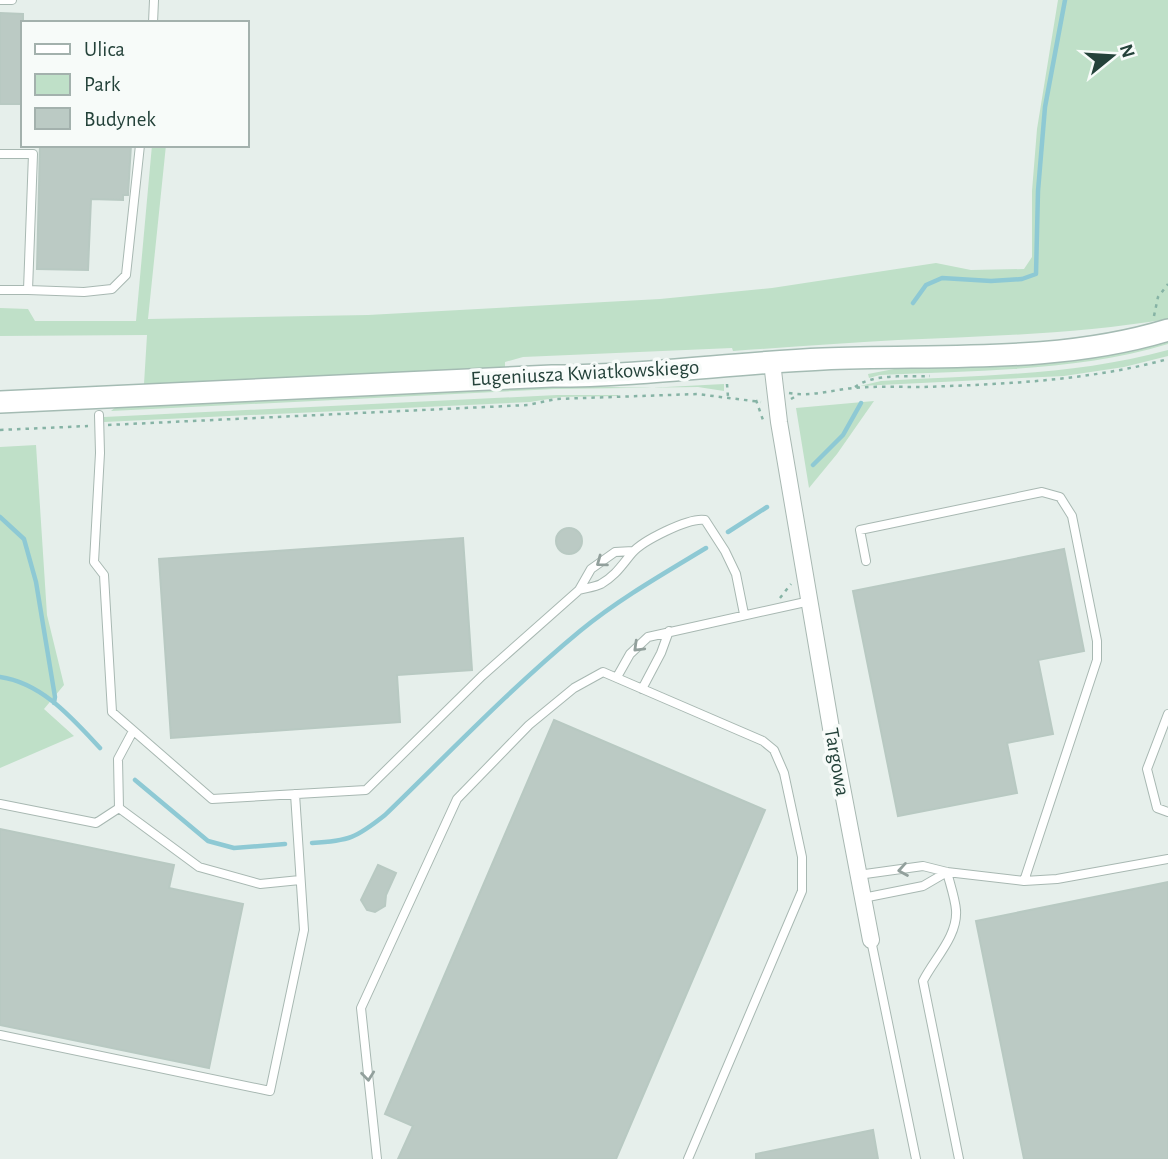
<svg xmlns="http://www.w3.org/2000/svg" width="1168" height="1159" viewBox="0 0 1168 1159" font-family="'Alegreya Sans',sans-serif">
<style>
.green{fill:#bfe0c8}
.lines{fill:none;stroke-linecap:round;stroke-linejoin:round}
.stream{stroke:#8ec9d4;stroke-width:4.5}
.building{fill:#bbcac4;stroke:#b8c9c2;stroke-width:2}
.lane-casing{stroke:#a8b8b2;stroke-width:10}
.street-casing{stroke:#a8b8b2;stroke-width:18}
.secondary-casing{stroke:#a4bbb3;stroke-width:24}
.path{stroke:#86b3a5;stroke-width:2.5;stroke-dasharray:3.5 5;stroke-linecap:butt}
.lane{stroke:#fff;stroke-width:8}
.street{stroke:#fff;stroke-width:16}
.secondary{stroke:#fff;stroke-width:21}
.oneway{stroke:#92a09c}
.labels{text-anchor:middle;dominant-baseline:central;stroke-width:7;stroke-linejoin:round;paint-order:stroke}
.street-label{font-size:21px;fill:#24423a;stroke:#f7fbf9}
</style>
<rect width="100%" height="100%" fill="#e6efeb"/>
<path class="green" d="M 1058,0 L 1168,0 L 1168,319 C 1078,334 989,336 898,340 C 843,343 788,347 733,351 L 732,348 L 523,357 L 505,362 L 505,368 L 144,384 L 147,335 L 0,336 L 0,308 L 28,309 L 35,321 L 136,321 L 152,145 L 166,145 L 148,319 L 368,315 L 660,299 L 772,288 L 936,263 L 971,270 L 1024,269 L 1032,257 L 1032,191 L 1037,129 Z
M 1168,339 L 1168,344 C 1075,372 976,370 880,375 L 869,378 L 868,374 L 894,369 L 1032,362 Z
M 1168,350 L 1168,356 L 1124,367 L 1064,376 L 860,386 L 881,381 C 977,375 1074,376 1168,350 Z
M 724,384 L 724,391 L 698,387 L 555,389 L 111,411 L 117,406 L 540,385 L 647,388 Z
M 557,395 L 618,395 L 618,396 L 561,397 L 530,402 L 104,422 L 104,417 Z
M 874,401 L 837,454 L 809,488 L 796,408 Z
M 36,445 L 47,615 L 64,685 L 44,709 L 74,736 L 0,768 L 0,447 Z"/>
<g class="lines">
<path class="stream" d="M 913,303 L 926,285 L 942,278 L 991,281 L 1022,279 L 1036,274 L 1038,191 L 1045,107 L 1065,0
M 813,465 L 843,435 L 861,403
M 0,517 L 24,539 L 36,582 L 55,697 L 54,703
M 728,532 L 767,507
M 0,677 C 42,683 72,718 100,748
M 135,780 L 208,841 L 234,848 L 285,844
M 312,843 C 349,841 356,838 385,815 C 449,753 511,688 580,631 C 619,599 663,574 706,548"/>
</g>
<path class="building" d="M 0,13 L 23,14 L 23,104 L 0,104 Z
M 40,145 L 131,145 L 128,195 L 123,195 L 123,200 L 91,199 L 88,270 L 37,269 Z
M556 541a13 13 0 1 1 26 0a13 13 0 1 1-26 0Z
M 463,538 L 472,670 L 397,675 L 400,722 L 171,738 L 159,559 Z
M 1064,549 L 1084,651 L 1038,660 L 1053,734 L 1007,743 L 1017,793 L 898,816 L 853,591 Z
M 554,720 L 765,810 L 616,1159 L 398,1159 L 413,1126 L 385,1114 Z
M 0,829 L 174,865 L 169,888 L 243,904 L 209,1068 L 0,1025 Z
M 378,865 L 396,873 L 386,895 L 385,906 L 375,912 L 367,910 L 361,900 Z
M 1168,882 L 1168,1159 L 1024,1159 L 976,921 Z
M 873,1130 L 878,1159 L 756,1159 L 756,1154 Z"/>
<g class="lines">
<defs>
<path id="lane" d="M 0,0 L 12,0
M 153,23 L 154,0
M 0,154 L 33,154 L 28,290 L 0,290
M 28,290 L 84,292 L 112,289 L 126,275 L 140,145
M 99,415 L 100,453 L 94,562 L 104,575 L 112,712 L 212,799 L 366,790 L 482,676 L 579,590 L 591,569 L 615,552 L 633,551
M 866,561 L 860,530 L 1042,492 L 1060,497 L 1072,516 L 1097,641 L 1097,660 L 1024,881
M 579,590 C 586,588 595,587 601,584 C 616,575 621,566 632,553 C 642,541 689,517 705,520 L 725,551 L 736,574 L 744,614
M 617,677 L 630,654 L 648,637 L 810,601
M 642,689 L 661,653 L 669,631
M 1168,714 L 1147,769 L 1157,808 L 1168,812
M 133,731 L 118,759 L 119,808 L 199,867 L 260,884 L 300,880
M 0,804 L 96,823 L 119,808
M 947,872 C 950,884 955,898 956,910 C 958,936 934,959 923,981 L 959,1159
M 858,875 L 923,866 L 947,872 L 1024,881 L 1057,879 L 1168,859
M 863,898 L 923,886 L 947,872
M 871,940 L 916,1159
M 0,1035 L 270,1091 L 304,930 L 295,794
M 377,1159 L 361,1008 L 457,799 L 529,725 L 574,688 L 603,672 L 763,741 L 774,750 L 784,773 L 802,857 L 802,891 L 688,1159"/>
<path id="street" d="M 772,362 L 779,422 L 833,740 L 871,940"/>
<path id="secondary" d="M 0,402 L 552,376 C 643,376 732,363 823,359 C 938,354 1057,364 1168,330"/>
</defs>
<use href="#lane" class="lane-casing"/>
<use href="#street" class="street-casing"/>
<use href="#secondary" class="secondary-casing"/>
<path class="path" d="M 1154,316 L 1158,297 L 1168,284
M 727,384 L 728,397
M 855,387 C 874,373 907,377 930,376
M 789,393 C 811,397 832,390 853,388 C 876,386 900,387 923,387 C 1005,384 1088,381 1168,359
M 791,399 L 798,395
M 756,400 L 763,420
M 108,425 L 528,405 L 556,399 L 697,394 L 761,402
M 0,430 L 88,426
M 780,598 L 791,584"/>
<use href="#lane" class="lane"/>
<use href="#street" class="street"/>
<use href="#secondary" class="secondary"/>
</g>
<defs><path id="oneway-chevron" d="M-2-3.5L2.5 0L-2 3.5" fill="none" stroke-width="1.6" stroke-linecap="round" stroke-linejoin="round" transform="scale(1.75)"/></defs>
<g class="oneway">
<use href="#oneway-chevron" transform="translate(601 562) rotate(144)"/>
<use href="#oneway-chevron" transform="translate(638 647) rotate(136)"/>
<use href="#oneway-chevron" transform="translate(903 870) rotate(170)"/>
<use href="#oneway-chevron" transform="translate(368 1076) rotate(84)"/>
</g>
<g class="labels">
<g class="street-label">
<text transform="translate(585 373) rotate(-3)">Eugeniusza Kwiatkowskiego</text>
<text transform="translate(837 762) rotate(80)">Targowa</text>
</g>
</g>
<rect x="21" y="21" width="228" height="126" fill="#f7fbf9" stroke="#a3b1ad" stroke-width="2"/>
<rect x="35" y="44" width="35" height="10" fill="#ffffff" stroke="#a3b1ad" stroke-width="2"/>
<text x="84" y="56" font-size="21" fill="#24423a">Ulica</text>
<rect x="35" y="74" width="35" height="21" fill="#bfe0c8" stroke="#a3b1ad" stroke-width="2"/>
<text x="84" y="91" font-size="21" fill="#24423a">Park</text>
<rect x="35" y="108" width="35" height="21" fill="#bbcac4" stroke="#a3b1ad" stroke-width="2"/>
<text x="84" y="126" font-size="21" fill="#24423a">Budynek</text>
<g transform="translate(1112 56) rotate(72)" stroke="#f7fbf9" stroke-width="5" paint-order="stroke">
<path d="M0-5L12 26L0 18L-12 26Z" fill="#24423a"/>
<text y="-10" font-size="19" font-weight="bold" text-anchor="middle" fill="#24423a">N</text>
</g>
</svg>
